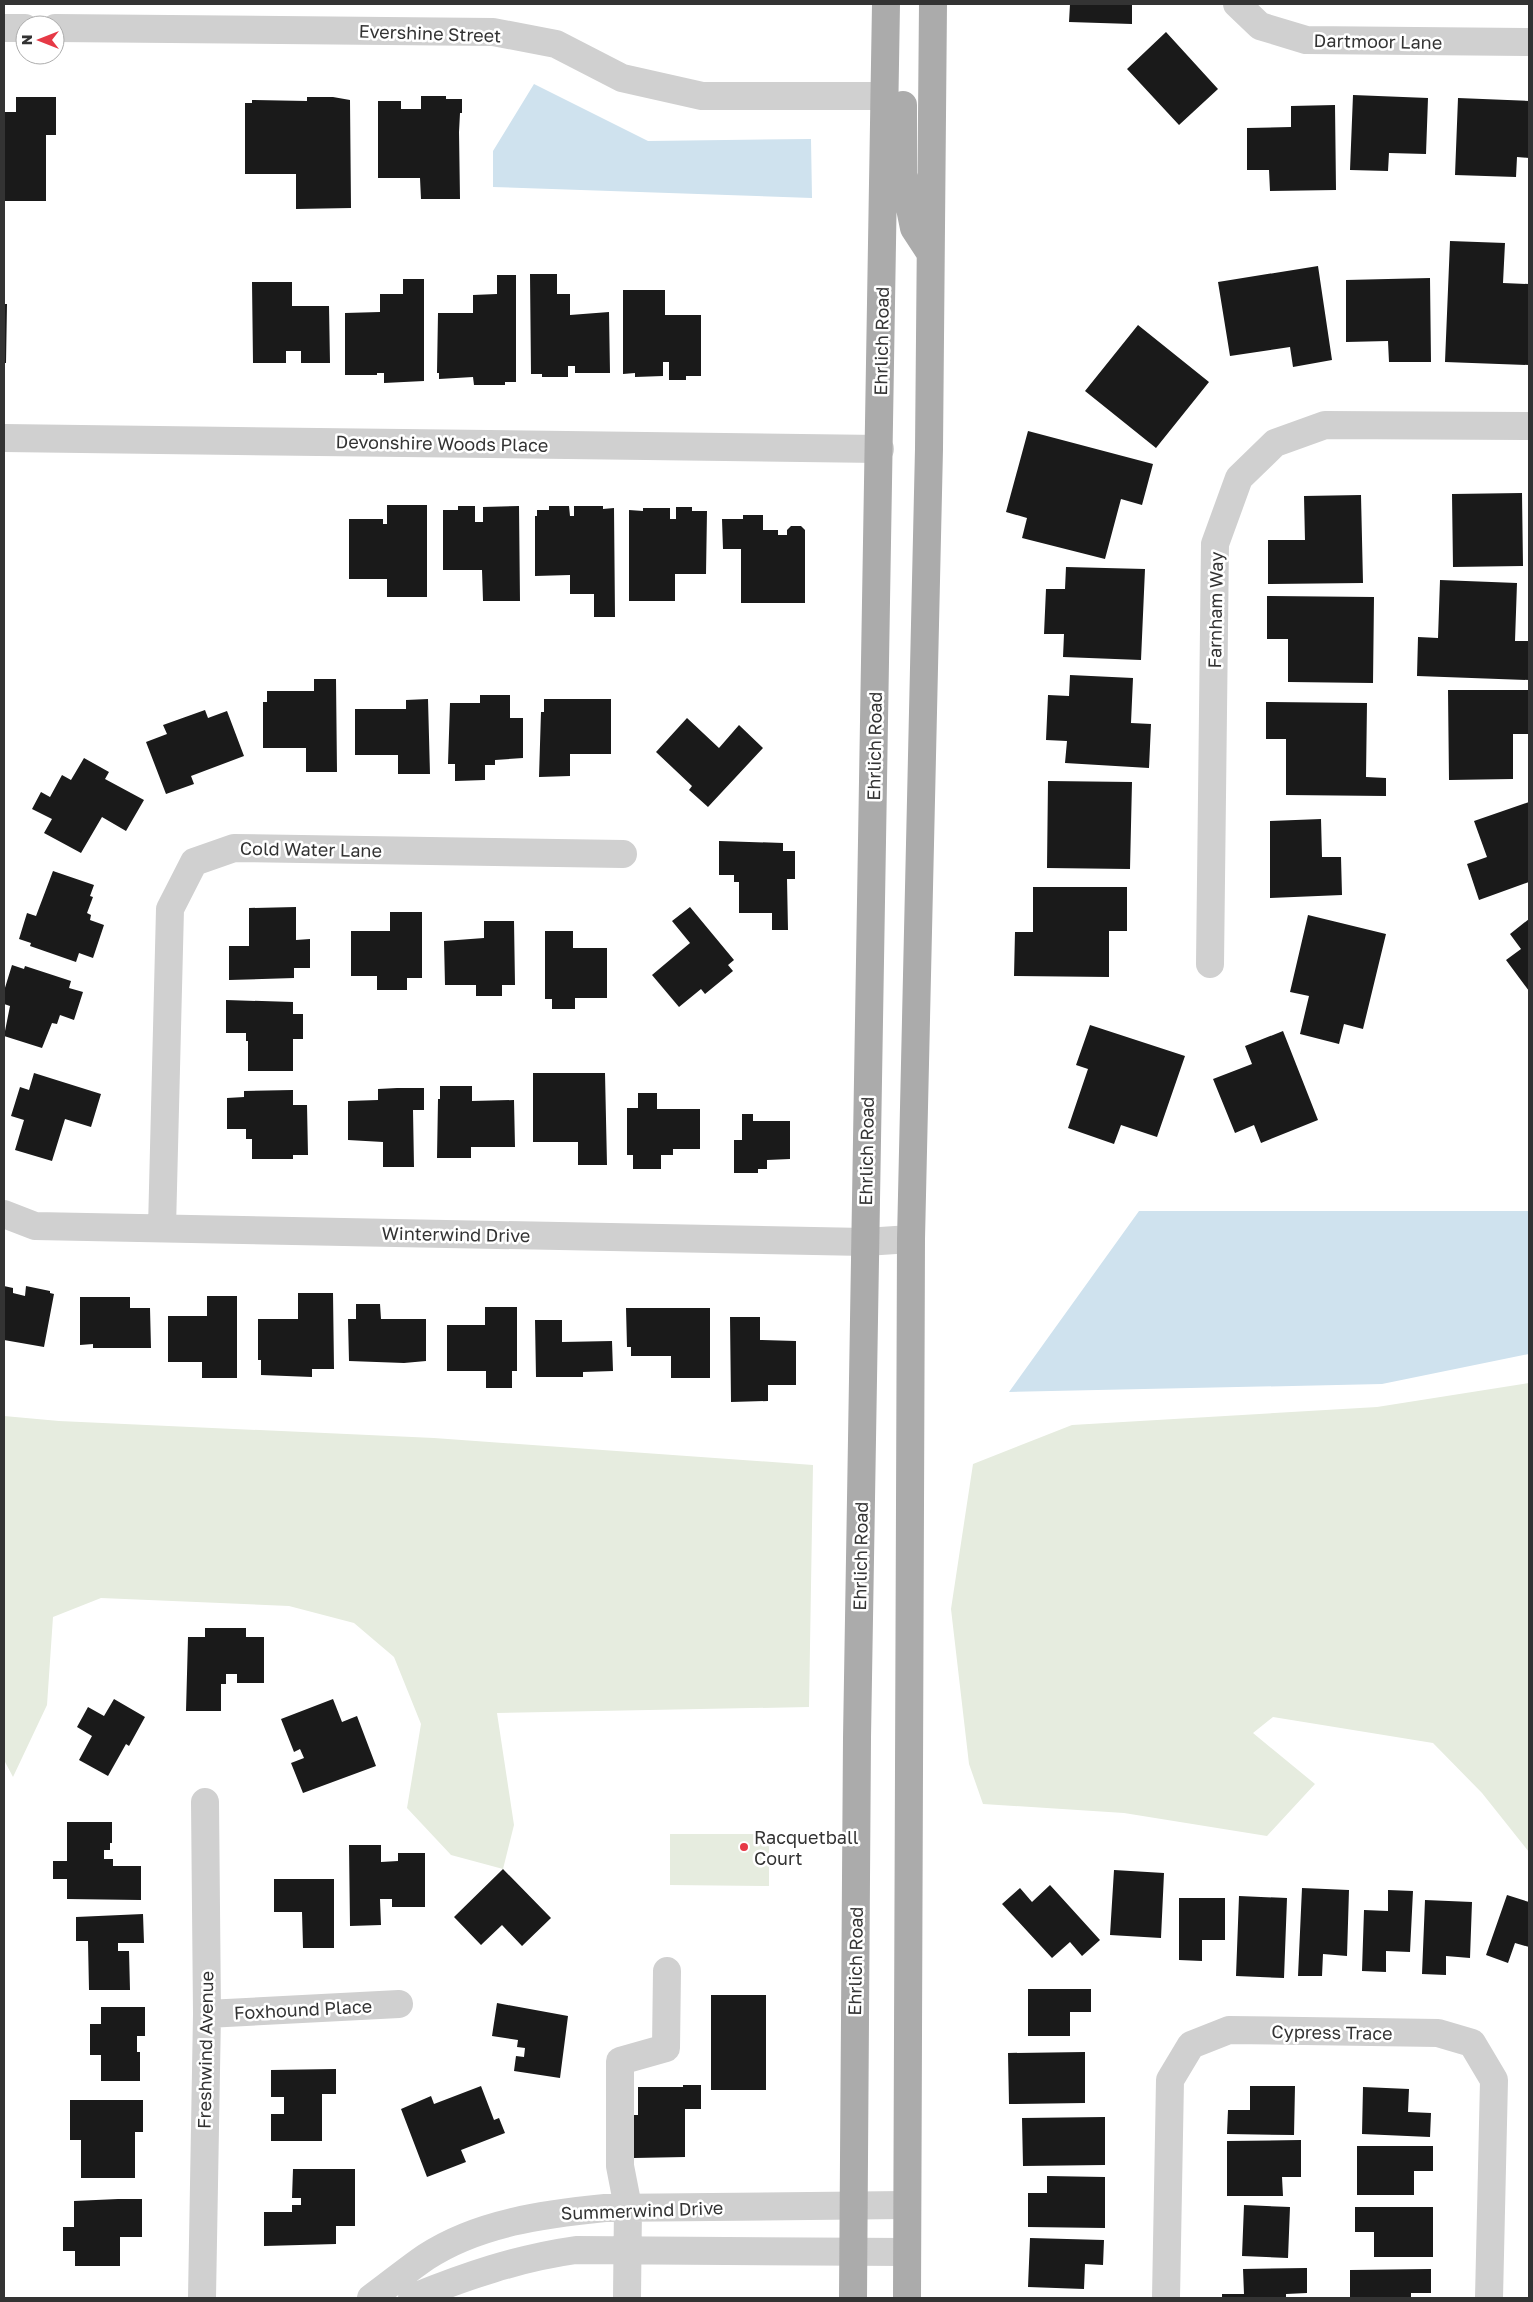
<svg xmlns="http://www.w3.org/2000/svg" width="1533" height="2302" viewBox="0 0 1533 2302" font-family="'Golos Text',sans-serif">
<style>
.green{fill:#e6ecdf}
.water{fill:#cfe2ee}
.building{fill:#1a1a1a}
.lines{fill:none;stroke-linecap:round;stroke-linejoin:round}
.minor{stroke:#d0d0d0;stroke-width:28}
.major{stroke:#ababab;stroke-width:28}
.poi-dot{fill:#e63946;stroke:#fff;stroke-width:2}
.labels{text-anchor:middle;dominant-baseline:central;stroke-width:5;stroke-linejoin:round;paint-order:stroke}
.street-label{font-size:18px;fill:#333;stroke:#fff}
.poi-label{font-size:18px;fill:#333;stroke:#fff;text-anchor:start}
</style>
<rect width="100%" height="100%" fill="#fff"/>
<path class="green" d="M 1529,1383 L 1529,1852 L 1482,1793 L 1433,1743 L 1273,1717 L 1253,1733 L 1315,1784 L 1267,1836 L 1124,1813 L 983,1804 L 969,1764 L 951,1609 L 973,1464 L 1072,1425 L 1377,1407 Z
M 4,1416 L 59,1421 L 434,1438 L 813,1465 L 809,1707 L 497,1713 L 514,1825 L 503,1869 L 451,1855 L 407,1808 L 421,1724 L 394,1657 L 354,1623 L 289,1606 L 101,1598 L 53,1617 L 47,1705 L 13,1777 L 4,1760 Z
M 670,1834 L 769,1834 L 769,1886 L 670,1885 Z"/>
<path class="water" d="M 534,84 L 648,141 L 811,139 L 812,198 L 493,187 L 493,151 Z
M 1139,1211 L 1529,1211 L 1529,1354 L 1382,1384 L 1009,1392 Z"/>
<path class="building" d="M 1070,4 L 1132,4 L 1132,24 L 1069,22 Z
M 1166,32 L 1218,89 L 1179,125 L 1127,69 Z
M 1353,95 L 1428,98 L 1426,154 L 1389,153 L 1388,171 L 1350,170 Z
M 421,96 L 446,96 L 446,99 L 462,99 L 462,113 L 460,113 L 459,132 L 460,199 L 421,199 L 420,178 L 378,178 L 378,101 L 401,101 L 401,109 L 421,109 Z
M 16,97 L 56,97 L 56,135 L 46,135 L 46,201 L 4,201 L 4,112 L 16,112 Z
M 307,97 L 333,97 L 350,100 L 351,208 L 296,209 L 296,174 L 245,174 L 245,103 L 252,103 L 252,100 L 307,101 Z
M 1458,98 L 1529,101 L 1529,158 L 1517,157 L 1516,177 L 1455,175 Z
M 1335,105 L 1336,190 L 1270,191 L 1269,170 L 1247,170 L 1247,128 L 1291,127 L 1291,106 Z
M 1450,241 L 1505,243 L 1503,283 L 1529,284 L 1529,365 L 1445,362 Z
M 1318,266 L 1332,360 L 1293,367 L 1290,347 L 1230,356 L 1218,282 Z
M 530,274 L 557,274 L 557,294 L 570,294 L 570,315 L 609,312 L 610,373 L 575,373 L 575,366 L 568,366 L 568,377 L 542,377 L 542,374 L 531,374 Z
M 497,275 L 516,275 L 516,382 L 505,382 L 505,385 L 474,385 L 473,377 L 439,379 L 439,373 L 437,373 L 438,313 L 473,313 L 473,295 L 497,294 Z
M 1430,278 L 1431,362 L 1389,362 L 1388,341 L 1346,342 L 1346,280 Z
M 403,279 L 424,279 L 424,381 L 384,383 L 384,373 L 377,373 L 377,375 L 345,375 L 345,313 L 380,312 L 380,294 L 403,294 Z
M 252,282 L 292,282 L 292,306 L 329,306 L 330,363 L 301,363 L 301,351 L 286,351 L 286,363 L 253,363 Z
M 623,290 L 665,290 L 665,315 L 701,315 L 701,376 L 686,376 L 686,380 L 669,380 L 669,362 L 663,362 L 663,376 L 635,377 L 635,373 L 623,374 Z
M 4,304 L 7,304 L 6,363 L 4,363 Z
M 1138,325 L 1209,382 L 1156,448 L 1085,391 Z
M 1028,431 L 1153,464 L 1142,505 L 1121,499 L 1105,559 L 1022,538 L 1027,518 L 1006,512 Z
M 1522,493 L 1523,566 L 1453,567 L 1452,494 Z
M 1361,495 L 1363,583 L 1268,584 L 1268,540 L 1305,540 L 1304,496 Z
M 387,505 L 427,505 L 427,597 L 387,597 L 387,579 L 349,579 L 349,519 L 383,519 L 383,524 L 387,524 Z
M 458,506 L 475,506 L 475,522 L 483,522 L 483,507 L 519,506 L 520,601 L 483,601 L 482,570 L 443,570 L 443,510 L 458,510 Z
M 549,506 L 569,506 L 570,516 L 574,516 L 574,506 L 603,506 L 603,509 L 614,508 L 615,617 L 594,617 L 594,594 L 570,594 L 570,575 L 535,576 L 535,516 L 537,516 L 537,510 L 549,510 Z
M 676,507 L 692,507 L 692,511 L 707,511 L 706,574 L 675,574 L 675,601 L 629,601 L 629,510 L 643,511 L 643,508 L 670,508 L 670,519 L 676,519 Z
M 743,515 L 763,515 L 763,530 L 778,530 L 778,535 L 787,535 L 787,530 L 791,526 L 801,526 L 805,530 L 805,603 L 741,603 L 741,549 L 723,549 L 722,519 L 743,519 Z
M 1066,567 L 1145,569 L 1141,660 L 1063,657 L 1064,634 L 1044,634 L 1046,589 L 1065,589 Z
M 1440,580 L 1517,583 L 1515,641 L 1529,641 L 1529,680 L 1417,676 L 1418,637 L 1438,638 Z
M 1267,596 L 1374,597 L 1373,683 L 1288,682 L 1288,639 L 1267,639 Z
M 1070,675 L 1133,678 L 1131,723 L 1151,724 L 1149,768 L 1065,763 L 1067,741 L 1046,740 L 1048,695 L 1069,696 Z
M 314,679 L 336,679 L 337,772 L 306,772 L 306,748 L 263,748 L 263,702 L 267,702 L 267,691 L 314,691 Z
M 1448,690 L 1529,690 L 1529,734 L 1513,734 L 1513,779 L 1449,780 Z
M 480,695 L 510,695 L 510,718 L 523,718 L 523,758 L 495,760 L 495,765 L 485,765 L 485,780 L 455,781 L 455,764 L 448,764 L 450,703 L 480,703 Z
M 428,699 L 430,774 L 398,774 L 398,755 L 355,755 L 355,709 L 406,709 L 406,700 Z
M 544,699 L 611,699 L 611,754 L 570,754 L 570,776 L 539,777 L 541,712 L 544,712 Z
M 1266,702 L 1367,703 L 1366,777 L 1386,778 L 1386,796 L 1286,795 L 1286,739 L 1266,739 Z
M 205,710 L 208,718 L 227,711 L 244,756 L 191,776 L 194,784 L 166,794 L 146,742 L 167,734 L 163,725 Z
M 687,718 L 719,748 L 739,725 L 763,748 L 708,807 L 689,790 L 692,786 L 656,752 Z
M 84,758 L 109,772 L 105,779 L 144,800 L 126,831 L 102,817 L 81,853 L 44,833 L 52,819 L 32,809 L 41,792 L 50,797 L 62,775 L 71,780 Z
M 1048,781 L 1132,782 L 1130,869 L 1047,868 Z
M 1529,802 L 1529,882 L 1479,900 L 1467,864 L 1487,857 L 1474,821 Z
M 1321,819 L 1322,857 L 1341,857 L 1342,895 L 1270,898 L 1270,821 Z
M 719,841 L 783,843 L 783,851 L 795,851 L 795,879 L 787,879 L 788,930 L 772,930 L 772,913 L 739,913 L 739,882 L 734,882 L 734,875 L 719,875 Z
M 53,871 L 94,885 L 90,896 L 93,897 L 87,913 L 91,915 L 90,920 L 104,925 L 93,958 L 79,953 L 76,962 L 30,946 L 31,943 L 19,939 L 27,913 L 36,916 Z
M 1033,887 L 1127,887 L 1127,931 L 1109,931 L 1109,977 L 1014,976 L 1015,932 L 1033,932 Z
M 296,907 L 296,940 L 310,939 L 310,968 L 294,968 L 294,978 L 229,980 L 229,946 L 249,946 L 249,908 Z
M 690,907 L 734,960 L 728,965 L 733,971 L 705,994 L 701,989 L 679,1007 L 652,975 L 690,943 L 672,921 Z
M 390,912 L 422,912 L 422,978 L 407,978 L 407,990 L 377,990 L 377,976 L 351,976 L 351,931 L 390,931 Z
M 1308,915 L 1386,934 L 1363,1029 L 1344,1024 L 1339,1044 L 1300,1034 L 1309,996 L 1290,992 Z
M 1529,919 L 1529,991 L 1506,960 L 1521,949 L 1510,934 Z
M 484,921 L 514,921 L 515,985 L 502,985 L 502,996 L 476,996 L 476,985 L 445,985 L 444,941 L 484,938 Z
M 545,931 L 573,931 L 573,948 L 607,948 L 607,998 L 575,998 L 575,1009 L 552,1009 L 552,999 L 545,999 Z
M 12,965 L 24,969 L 25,966 L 71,981 L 69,988 L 83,992 L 74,1020 L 60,1015 L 57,1024 L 52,1023 L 42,1048 L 4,1036 L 10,1006 L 4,1004 L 4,991 Z
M 226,1000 L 293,1002 L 293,1014 L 303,1014 L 303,1039 L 293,1039 L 293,1071 L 248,1071 L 248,1041 L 246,1041 L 246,1033 L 226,1033 Z
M 1090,1025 L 1185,1056 L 1157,1137 L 1121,1125 L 1114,1144 L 1068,1128 L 1088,1069 L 1076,1065 Z
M 1283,1031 L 1318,1120 L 1261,1143 L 1254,1125 L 1235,1133 L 1213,1079 L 1252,1064 L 1245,1046 Z
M 34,1073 L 101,1094 L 91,1127 L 65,1119 L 52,1161 L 15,1150 L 24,1120 L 11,1116 L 20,1087 L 29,1090 Z
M 533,1073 L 605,1073 L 607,1165 L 578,1165 L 578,1142 L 533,1142 Z
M 440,1086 L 472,1086 L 472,1101 L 514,1100 L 515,1147 L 471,1147 L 471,1158 L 437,1158 L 438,1099 L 440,1099 Z
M 397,1088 L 424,1088 L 424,1110 L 413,1110 L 414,1167 L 383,1167 L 383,1142 L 348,1140 L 348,1101 L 378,1100 L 378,1089 Z
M 293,1090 L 293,1105 L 307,1105 L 308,1155 L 293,1155 L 293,1159 L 252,1159 L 252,1139 L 246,1139 L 246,1129 L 227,1129 L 227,1098 L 244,1097 L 244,1091 Z
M 638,1093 L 657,1093 L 657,1109 L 700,1109 L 700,1149 L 673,1149 L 673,1155 L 661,1155 L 661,1169 L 633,1169 L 633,1155 L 627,1155 L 627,1108 L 638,1108 Z
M 742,1114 L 753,1114 L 753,1121 L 790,1121 L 790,1159 L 767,1160 L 767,1169 L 758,1169 L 758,1173 L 734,1173 L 734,1140 L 742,1140 Z
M 4,1286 L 13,1288 L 13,1293 L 25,1296 L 26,1286 L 50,1291 L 50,1293 L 54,1294 L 44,1347 L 4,1340 Z
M 298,1293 L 333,1293 L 334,1369 L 312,1369 L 312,1377 L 261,1375 L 261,1360 L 258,1360 L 258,1319 L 298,1319 Z
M 207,1296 L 237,1296 L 237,1378 L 202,1378 L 202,1362 L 168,1362 L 168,1316 L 207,1316 Z
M 80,1297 L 130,1297 L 130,1308 L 150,1308 L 151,1348 L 93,1348 L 93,1344 L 80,1345 Z
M 356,1304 L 380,1304 L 381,1319 L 426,1319 L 426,1361 L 404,1363 L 349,1361 L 348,1319 L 356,1319 Z
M 485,1307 L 517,1307 L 517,1371 L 512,1371 L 512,1388 L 486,1388 L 486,1371 L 447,1371 L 447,1325 L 485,1325 Z
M 626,1308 L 710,1308 L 710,1378 L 671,1378 L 671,1356 L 631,1356 L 631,1347 L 627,1347 Z
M 730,1317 L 760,1317 L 760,1340 L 796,1341 L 796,1385 L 768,1385 L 768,1401 L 731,1402 Z
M 535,1320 L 562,1320 L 562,1342 L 612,1341 L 613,1371 L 583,1372 L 583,1377 L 536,1377 Z
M 205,1628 L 246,1628 L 246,1637 L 264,1637 L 264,1683 L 237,1683 L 237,1674 L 226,1674 L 226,1684 L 221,1684 L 221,1711 L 186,1711 L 188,1637 L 205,1637 Z
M 114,1699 L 145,1717 L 129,1746 L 126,1744 L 108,1776 L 79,1760 L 92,1736 L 77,1727 L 88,1707 L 104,1716 Z
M 333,1699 L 342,1722 L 357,1716 L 376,1766 L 303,1793 L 291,1763 L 304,1758 L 300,1749 L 294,1752 L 281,1719 Z
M 67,1822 L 112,1822 L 112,1843 L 110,1843 L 110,1850 L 104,1850 L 104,1859 L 113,1859 L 113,1866 L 141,1866 L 141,1900 L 67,1899 L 67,1879 L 53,1879 L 53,1861 L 67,1861 Z
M 349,1845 L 381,1845 L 381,1862 L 398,1861 L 398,1853 L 425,1853 L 425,1907 L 392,1907 L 392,1899 L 380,1899 L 381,1925 L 350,1926 Z
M 503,1869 L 551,1918 L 522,1946 L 502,1925 L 481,1945 L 454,1917 Z
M 1114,1870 L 1164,1873 L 1161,1938 L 1110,1935 Z
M 274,1879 L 334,1879 L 334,1948 L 303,1948 L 302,1912 L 274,1912 Z
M 1050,1885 L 1100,1940 L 1082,1956 L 1070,1942 L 1052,1958 L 1002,1904 L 1020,1888 L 1032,1902 Z
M 1302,1888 L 1349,1890 L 1347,1956 L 1323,1954 L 1322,1976 L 1298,1976 Z
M 1388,1890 L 1413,1891 L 1410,1952 L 1386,1951 L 1386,1972 L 1362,1971 L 1364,1910 L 1388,1911 Z
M 1507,1895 L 1529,1902 L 1529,1947 L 1515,1943 L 1508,1963 L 1486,1955 Z
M 1239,1896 L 1287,1898 L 1284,1978 L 1236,1976 Z
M 1179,1898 L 1225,1898 L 1225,1940 L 1202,1940 L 1202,1961 L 1179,1960 Z
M 1425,1900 L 1472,1902 L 1470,1958 L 1446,1956 L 1446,1975 L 1422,1974 Z
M 143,1914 L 144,1943 L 118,1943 L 118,1951 L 129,1951 L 130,1990 L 89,1990 L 88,1941 L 76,1941 L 76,1917 Z
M 1028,1989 L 1091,1989 L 1091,2012 L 1070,2012 L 1070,2036 L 1028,2036 Z
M 711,1995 L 766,1995 L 766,2090 L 711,2090 Z
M 497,2003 L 568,2016 L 560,2078 L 514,2071 L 516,2056 L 524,2057 L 525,2048 L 517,2047 L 518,2040 L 492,2036 Z
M 101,2007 L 145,2007 L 145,2036 L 137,2036 L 137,2052 L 140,2052 L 140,2081 L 101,2081 L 101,2055 L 90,2055 L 90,2024 L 101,2024 Z
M 1085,2052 L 1085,2103 L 1009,2104 L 1008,2053 Z
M 336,2069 L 336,2094 L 322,2094 L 322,2141 L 271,2141 L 271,2114 L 284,2114 L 284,2097 L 271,2097 L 271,2070 Z
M 683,2085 L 701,2085 L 701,2109 L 685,2109 L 685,2157 L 634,2158 L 634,2115 L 638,2115 L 638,2087 L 683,2087 Z
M 481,2086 L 494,2120 L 499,2118 L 505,2133 L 461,2150 L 466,2162 L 427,2177 L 401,2109 L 431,2096 L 434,2104 Z
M 1250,2086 L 1295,2086 L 1294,2135 L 1227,2134 L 1228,2110 L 1250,2110 Z
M 1363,2087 L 1409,2089 L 1408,2112 L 1431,2113 L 1430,2137 L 1362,2134 Z
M 70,2100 L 143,2100 L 143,2132 L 135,2132 L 135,2178 L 81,2178 L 81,2140 L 70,2140 Z
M 1105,2117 L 1105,2165 L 1023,2166 L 1022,2118 Z
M 1301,2140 L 1301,2177 L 1282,2177 L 1283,2196 L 1227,2196 L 1227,2141 Z
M 1357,2146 L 1433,2146 L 1433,2171 L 1414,2171 L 1414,2195 L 1357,2195 Z
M 293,2169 L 355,2169 L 355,2226 L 336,2226 L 336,2244 L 264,2246 L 264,2212 L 292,2212 L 292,2205 L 301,2205 L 301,2198 L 292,2198 Z
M 1047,2176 L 1105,2177 L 1105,2228 L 1028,2227 L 1028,2193 L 1047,2193 Z
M 118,2199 L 142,2199 L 142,2237 L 120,2237 L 120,2266 L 75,2266 L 75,2251 L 63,2251 L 63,2227 L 74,2227 L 74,2201 Z
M 1244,2205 L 1290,2207 L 1288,2258 L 1242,2256 Z
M 1355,2207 L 1433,2207 L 1433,2257 L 1374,2257 L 1374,2232 L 1355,2232 Z
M 1030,2238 L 1104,2240 L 1103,2265 L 1085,2264 L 1084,2289 L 1028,2287 Z
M 1307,2268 L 1307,2293 L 1286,2294 L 1286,2298 L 1222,2298 L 1222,2294 L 1244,2294 L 1243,2269 Z
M 1431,2269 L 1431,2293 L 1411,2293 L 1411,2298 L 1350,2298 L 1350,2270 Z"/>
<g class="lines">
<path class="minor" d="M 1237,4 L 1260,26 L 1306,40 L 1529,42
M 4,28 L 25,28
M 55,28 L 493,32 L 556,44 L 622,78 L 702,96 L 884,96
M 4,438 L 880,449
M 1210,964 L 1215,544 L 1239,478 L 1275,443 L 1325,425 L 1529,426
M 4,1214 L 35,1226 L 865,1242 L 911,1239
M 162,1228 L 170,909 L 194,862 L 234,848 L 623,854
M 207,2014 L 399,2004
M 202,2298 L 207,2014 L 205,1802
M 371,2298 C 389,2285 407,2270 426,2257 C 478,2223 544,2214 605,2208 L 905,2205
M 412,2298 C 466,2276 519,2258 576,2250 L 906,2252
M 627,2298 L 628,2207 L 620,2166 L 620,2061 L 666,2048 L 667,1971
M 1166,2298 L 1170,2080 L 1191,2045 L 1229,2030 L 1438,2033 L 1472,2043 L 1494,2080 L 1489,2298"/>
<path class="major" d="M 903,105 L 903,174 L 914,228 L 929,251
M 853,2298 L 857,1738 L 886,4
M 907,2298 L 911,1239 L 929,449 L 933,4"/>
</g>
<circle class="poi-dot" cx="744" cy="1847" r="5"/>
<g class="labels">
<g class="street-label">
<text transform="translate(430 33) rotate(2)">Evershine Street</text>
<text transform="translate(1378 41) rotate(1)">Dartmoor Lane</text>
<text transform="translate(881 341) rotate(-89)">Ehrlich Road</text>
<text transform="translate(442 443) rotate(1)">Devonshire Woods Place</text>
<text transform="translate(1215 610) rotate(-89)">Farnham Way</text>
<text transform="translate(874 746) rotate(-89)">Ehrlich Road</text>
<text transform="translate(311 849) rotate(1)">Cold Water Lane</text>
<text transform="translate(866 1151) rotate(-89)">Ehrlich Road</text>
<text transform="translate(456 1234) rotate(1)">Winterwind Drive</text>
<text transform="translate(860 1556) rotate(-89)">Ehrlich Road</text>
<text transform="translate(855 1961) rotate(-89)">Ehrlich Road</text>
<text transform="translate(303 2009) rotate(-3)">Foxhound Place</text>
<text transform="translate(1332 2032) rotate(1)">Cypress Trace</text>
<text transform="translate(205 2050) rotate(-89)">Freshwind Avenue</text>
<text transform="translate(642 2210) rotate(-2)">Summerwind Drive</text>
</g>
<g class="poi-label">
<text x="754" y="1837">Racquetball<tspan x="754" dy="21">Court</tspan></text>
</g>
</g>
<rect width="1533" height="2302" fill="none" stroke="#333333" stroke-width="10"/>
<g transform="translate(40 40) rotate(270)"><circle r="24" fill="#ffffff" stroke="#adadad"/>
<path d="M0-4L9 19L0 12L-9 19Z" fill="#e63946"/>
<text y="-8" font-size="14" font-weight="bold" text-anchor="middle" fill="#333333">N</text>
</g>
</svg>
